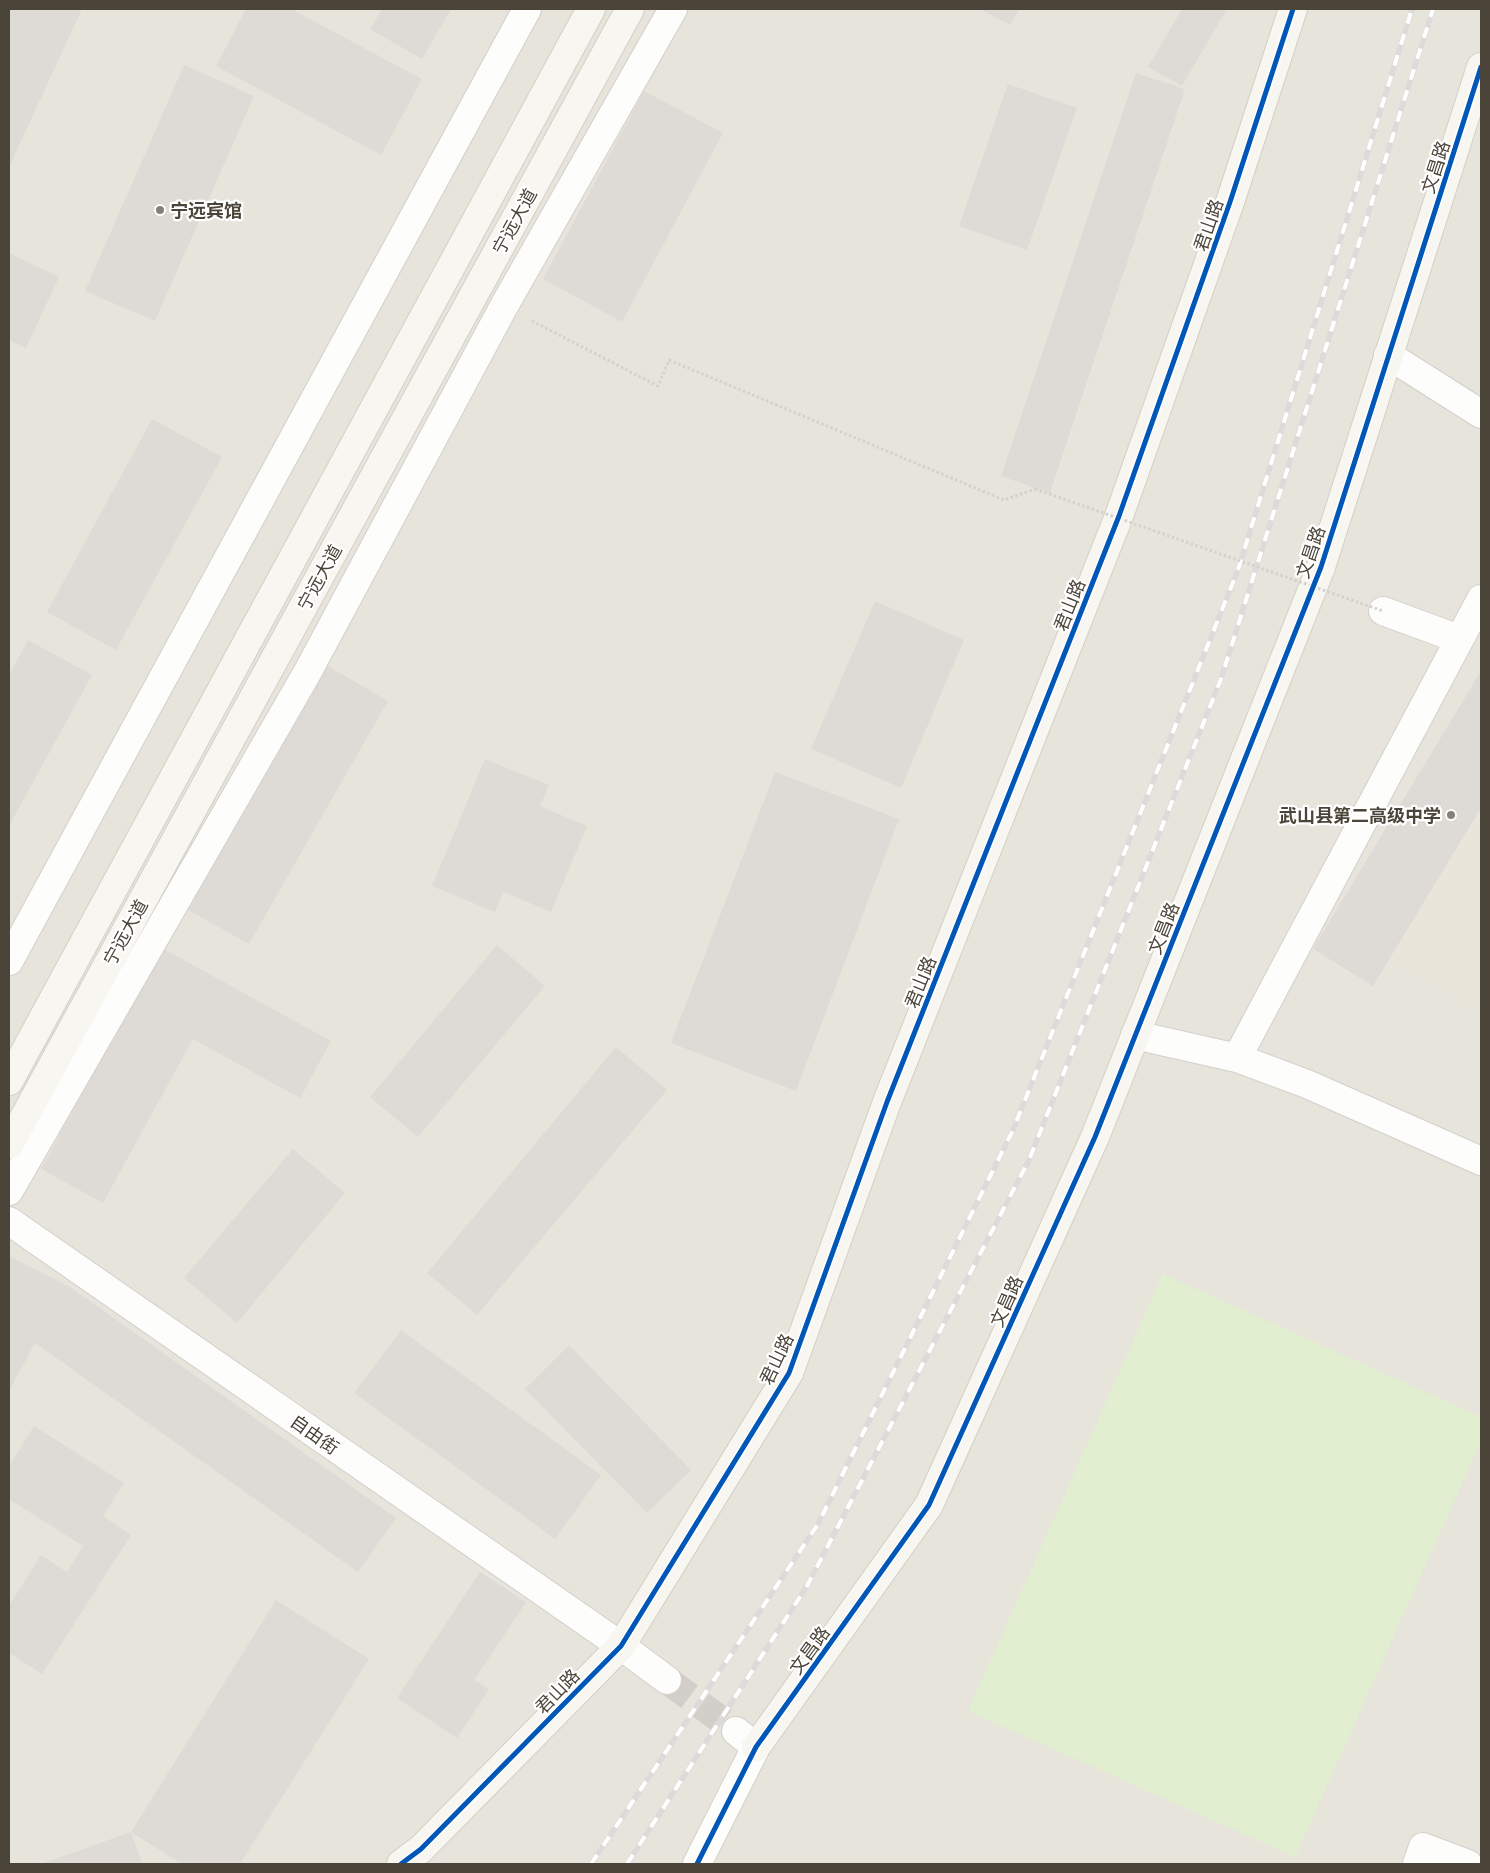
<svg xmlns="http://www.w3.org/2000/svg" width="1490" height="1873" viewBox="0 0 1490 1873" font-family="'Open Sans','Noto Sans SC',sans-serif">
<style>
.residential{fill:#e7e4dc}
.education{fill:#eae5da}
.green{fill:#e1eecf}
.building{fill:#dedbd6}
.lines{fill:none;stroke-linecap:round;stroke-linejoin:round}
.street-tunnel{stroke:#d2cfca;stroke-width:28;stroke-dasharray:28 14;stroke-linecap:butt}
.street-casing{stroke:#d2d0cb;stroke-width:30}
.secondary-casing{stroke:#d3cfc5;stroke-width:30}
.path{stroke:#d3d2cc;stroke-width:3;stroke-dasharray:2.5 2.5;stroke-linecap:butt}
.street{stroke:#fdfdfc;stroke-width:28}
.secondary{stroke:#f7f6f1;stroke-width:28}
.rail-casing{stroke:#dbdbda;stroke-width:5.5}
.rail{stroke:#fff;stroke-width:4;stroke-dasharray:11;stroke-linecap:butt}
.path-bridge{stroke:#d3d2cc;stroke-width:3;stroke-dasharray:2.5 2.5;stroke-linecap:butt}
.cycleway-casing{stroke:#fff;stroke-width:8}
.cycleway{stroke:#0057b8;stroke-width:5}
.poi-dot{fill:#868178;stroke:#fff;stroke-width:2}
.labels{text-anchor:middle;dominant-baseline:central;stroke-width:4.5;stroke-linejoin:round;paint-order:stroke}
.street-label{font-size:18px;fill:#4b4439;stroke:#fff}
.poi-label{font-size:18px;font-weight:bold;fill:#4b4439;stroke:#fff;text-anchor:start}
</style>
<rect width="100%" height="100%" fill="#f4f2ee"/>
<path class="residential" d="M 9,9 L 1481,9 L 1481,1864 L 9,1864 Z"/>
<path class="education" d="M 1481,688 L 1481,1006 L 1477,1010 L 1360,942 Z"/>
<path class="green" d="M 1163,1274 L 1481,1417 L 1481,1441 L 1295,1857 L 968,1711 Z"/>
<path class="building" d="M 9,9 L 82,9 L 9,167 Z
M 246,9 L 291,9 L 422,79 L 381,155 L 216,66 Z
M 382,9 L 451,9 L 422,59 L 370,29 Z
M 980,9 L 1019,9 L 1010,25 Z
M 1182,9 L 1227,9 L 1182,86 L 1148,67 Z
M 184,65 L 254,96 L 155,321 L 85,291 Z
M 1136,73 L 1185,89 L 1050,493 L 1001,476 Z
M 1008,84 L 1077,108 L 1027,250 L 959,226 Z
M 644,91 L 723,133 L 622,322 L 543,279 Z
M 9,253 L 59,277 L 26,348 L 9,340 Z
M 152,419 L 222,457 L 116,650 L 47,612 Z
M 875,601 L 964,640 L 901,788 L 811,749 Z
M 28,640 L 92,675 L 9,826 L 9,675 Z
M 328,666 L 388,701 L 249,944 L 188,910 Z
M 1481,671 L 1481,808 L 1373,986 L 1313,949 Z
M 485,759 L 549,785 L 540,806 L 587,826 L 551,912 L 503,892 L 495,912 L 432,886 Z
M 775,772 L 899,819 L 796,1091 L 671,1043 Z
M 497,945 L 545,986 L 418,1137 L 370,1097 Z
M 162,948 L 331,1041 L 300,1098 L 193,1039 L 103,1203 L 41,1169 Z
M 616,1047 L 667,1090 L 477,1315 L 427,1273 Z
M 293,1149 L 345,1193 L 237,1323 L 184,1278 Z
M 9,1256 L 70,1287 L 396,1518 L 358,1572 L 35,1343 L 9,1391 Z
M 401,1330 L 601,1475 L 555,1539 L 354,1393 Z
M 569,1345 L 691,1470 L 647,1513 L 525,1389 Z
M 34,1426 L 124,1483 L 103,1516 L 131,1535 L 42,1674 L 9,1653 L 9,1606 L 41,1555 L 67,1572 L 83,1546 L 9,1499 L 9,1466 Z
M 480,1572 L 526,1602 L 474,1680 L 489,1689 L 457,1738 L 397,1698 Z
M 276,1600 L 369,1659 L 240,1864 L 182,1864 L 131,1832 L 142,1864 L 41,1864 L 131,1832 Z"/>
<g class="lines">
<path class="street-tunnel" d="M 667,1680 L 736,1731"/>
<defs>
<path id="street" d="M 1388,355 L 1481,414
M 1383,611 L 1459,639
M 9,961 L 527,9
M 1135,1035 L 1237,1058 L 1307,1084 L 1481,1161
M 1237,1058 L 1481,599
M 9,1191 L 307,673 L 504,306 L 673,9
M 9,1221 L 621,1646 L 667,1680
M 697,1864 L 756,1747 L 736,1731
M 1417,1864 L 1423,1847 L 1468,1864"/>
<path id="secondary" d="M 9,1081 L 591,9
M 9,1145 L 630,9
M 756,1747 L 929,1505 L 1095,1137 L 1321,567 L 1481,67
M 401,1864 L 421,1849 L 621,1646 L 789,1373 L 887,1102 L 1119,516 L 1230,202 L 1293,9"/>
</defs>
<use href="#street" class="street-casing"/>
<use href="#secondary" class="secondary-casing"/>
<path class="path" d="M 532,321 L 658,386 L 669,360 L 1004,500 L 1035,489"/>
<use href="#street" class="street"/>
<use href="#secondary" class="secondary"/>
<defs>
<path id="rail" d="M 591,1864 L 818,1524 L 1013,1130 L 1238,570 L 1412,9
M 627,1864 L 807,1586 L 1029,1160 L 1221,679 L 1433,9"/>
</defs>
<use href="#rail" class="rail-casing"/>
<use href="#rail" class="rail"/>
<path class="path-bridge" d="M 1035,489 L 1383,611"/>
<defs>
<path id="cycleway" d="M 401,1864 L 421,1849 L 621,1646 L 789,1373 L 887,1102 L 1119,516 L 1230,202 L 1293,9
M 697,1864 L 756,1747 L 929,1505 L 1095,1137 L 1321,567 L 1481,67"/>
</defs>
<use href="#cycleway" class="cycleway-casing"/>
<use href="#cycleway" class="cycleway"/>
</g>
<g class="poi-dot">
<circle cx="160" cy="210" r="5"/>
<circle cx="1451" cy="815" r="5"/>
</g>
<g class="labels">
<g class="street-label">
<text transform="translate(1435 167) rotate(-72)">文昌路</text>
<text transform="translate(514 221) rotate(-61)">宁远大道</text>
<text transform="translate(1208 225) rotate(-71)">君山路</text>
<text transform="translate(1310 552) rotate(-71)">文昌路</text>
<text transform="translate(319 577) rotate(-61)">宁远大道</text>
<text transform="translate(1069 605) rotate(-68)">君山路</text>
<text transform="translate(1163 928) rotate(-68)">文昌路</text>
<text transform="translate(125 932) rotate(-61)">宁远大道</text>
<text transform="translate(920 982) rotate(-68)">君山路</text>
<text transform="translate(1006 1301) rotate(-66)">文昌路</text>
<text transform="translate(776 1359) rotate(-65)">君山路</text>
<text transform="translate(315 1434) rotate(35)">自由街</text>
<text transform="translate(809 1650) rotate(-54)">文昌路</text>
<text transform="translate(557 1691) rotate(-46)">君山路</text>
</g>
<g class="poi-label">
<text x="170" y="210">宁远宾馆</text>
<text x="1441" y="815" text-anchor="end">武山县第二高级中学</text>
</g>
</g>
<rect width="1490" height="1873" fill="none" stroke="#4b4439" stroke-width="20"/>
</svg>
